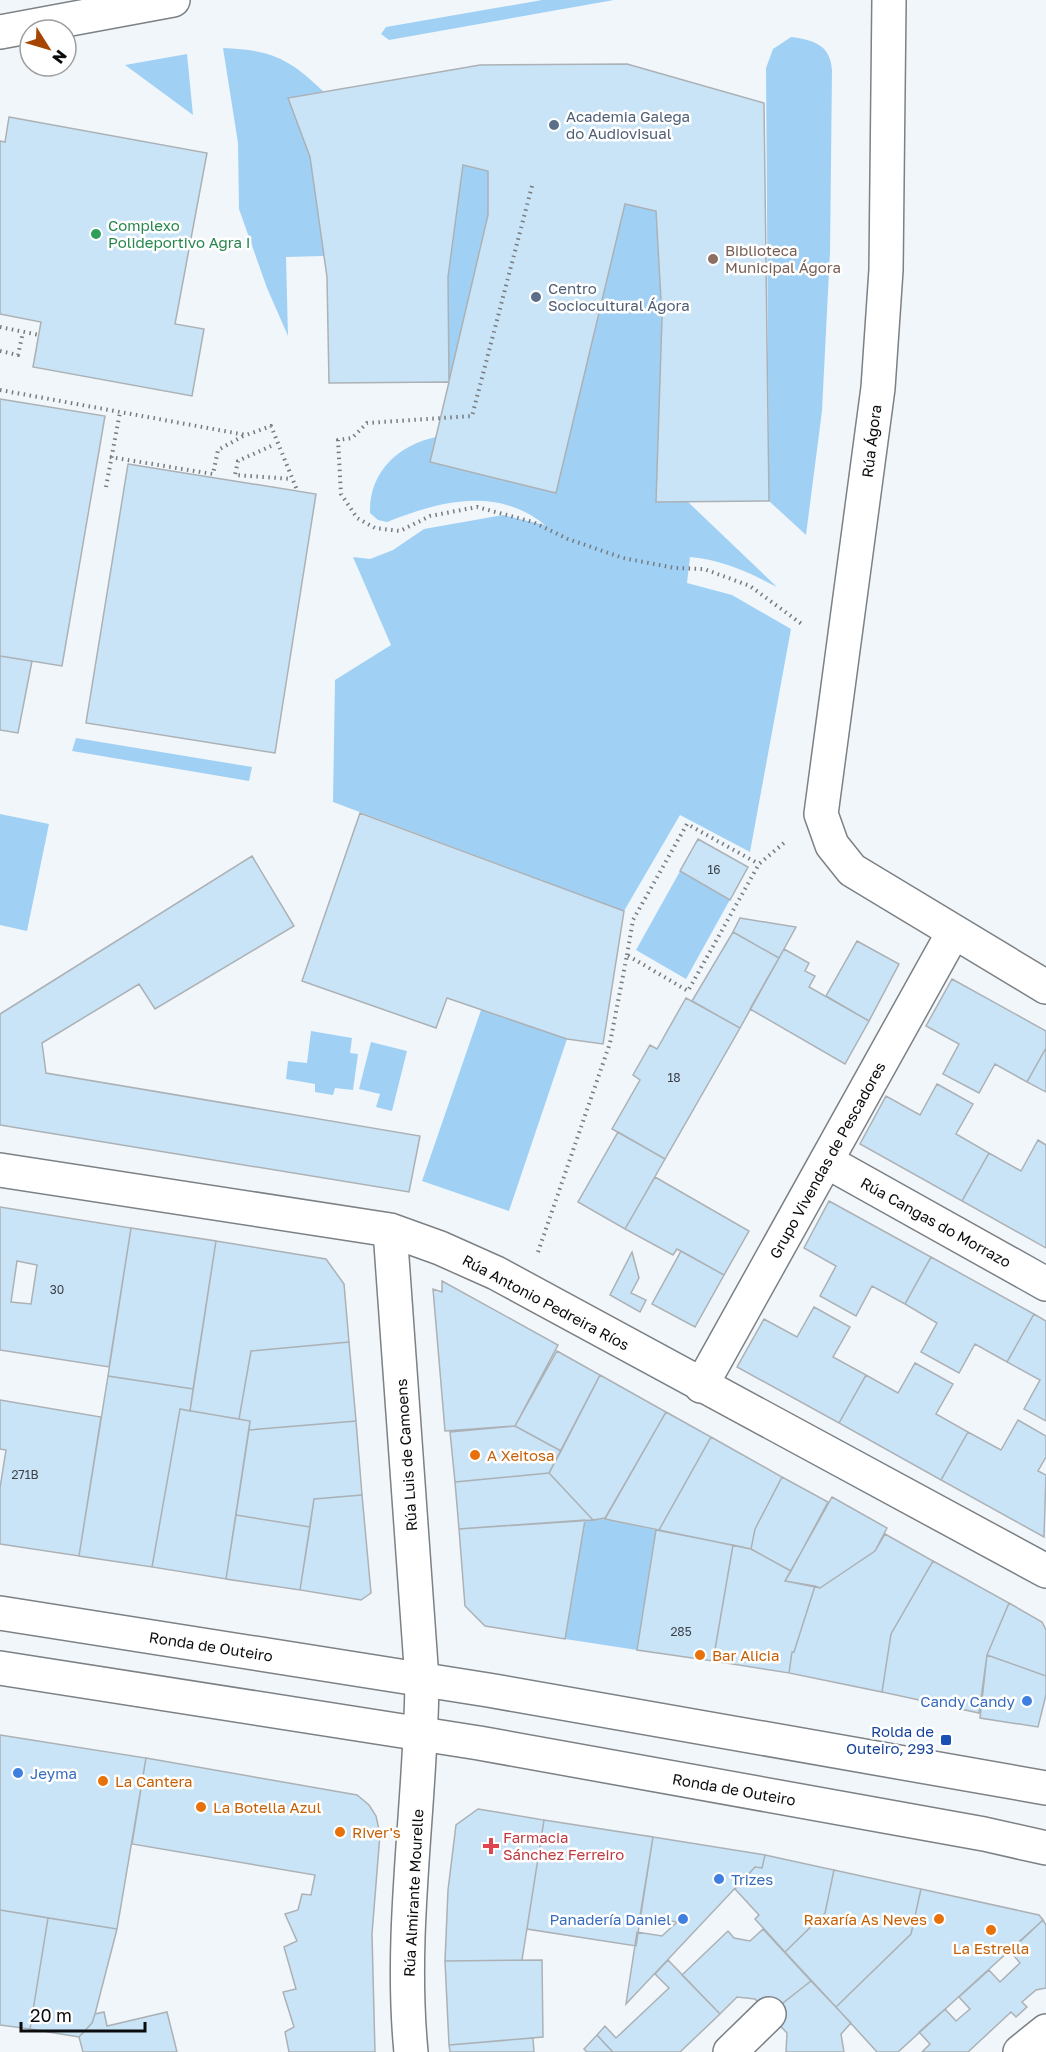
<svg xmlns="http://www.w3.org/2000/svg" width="1046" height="2052" viewBox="0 0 1046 2052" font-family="'Golos Text',sans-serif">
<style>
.green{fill:#a0d1f5}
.building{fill:#cae4f7;stroke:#abb1b5;stroke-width:1.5;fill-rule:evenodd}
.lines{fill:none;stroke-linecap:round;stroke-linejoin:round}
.street-casing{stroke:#7c8185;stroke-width:36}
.secondary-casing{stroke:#7c8185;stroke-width:36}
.path{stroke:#787b7e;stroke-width:4;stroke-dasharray:1.5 4.5;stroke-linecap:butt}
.street{stroke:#fff;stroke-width:33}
.secondary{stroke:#fff;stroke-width:33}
.service-dot{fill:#5c6f8a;stroke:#fff;stroke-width:2}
.leisure-dot{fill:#2e9e5b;stroke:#fff;stroke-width:2}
.education-dot{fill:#8d6e63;stroke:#fff;stroke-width:2}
.food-dot{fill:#e8710a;stroke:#fff;stroke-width:2}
.shop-dot{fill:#3f7fe0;stroke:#fff;stroke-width:2}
.transit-dot{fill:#1a4fb4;stroke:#fff;stroke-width:2}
.health-dot{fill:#e0444e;stroke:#fff;stroke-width:2}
.labels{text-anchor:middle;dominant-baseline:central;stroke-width:5;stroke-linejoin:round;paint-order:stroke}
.number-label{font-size:12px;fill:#3b4248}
.service-label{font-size:15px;fill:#4e5e75;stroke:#fff;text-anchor:start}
.leisure-label{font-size:15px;fill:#27864d;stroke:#fff;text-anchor:start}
.education-label{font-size:15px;fill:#785e54;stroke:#fff;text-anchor:start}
.street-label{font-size:15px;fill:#0b0c0e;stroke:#fff}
.food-label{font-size:15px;fill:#c56008;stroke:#fff;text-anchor:start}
.shop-label{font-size:15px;fill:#366cbe;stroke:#fff;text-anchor:end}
.transit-label{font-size:15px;fill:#164399;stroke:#fff;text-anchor:end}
.health-label{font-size:15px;fill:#be3a42;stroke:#fff;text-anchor:start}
</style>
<rect width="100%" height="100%" fill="#f1f6fb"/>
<path class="green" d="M 542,0 L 614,0 L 389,40 L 381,34 L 386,27 Z
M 791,37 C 814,40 831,45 832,71 L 830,252 L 822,411 L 806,535 L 769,501 L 766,68 L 773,49 Z
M 223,48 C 271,50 289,58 324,92 L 288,98 L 310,157 L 324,256 L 286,257 L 288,336 L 267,288 L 239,209 L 238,143 Z
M 187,54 L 193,115 L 125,65 Z
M 463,165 L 488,171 L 488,215 L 449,382 L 448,277 Z
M 625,204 L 656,211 L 662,318 L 656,502 L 688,502 L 777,587 C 748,572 723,560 690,557 L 687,583 L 732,595 L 791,629 L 750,852 L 680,815 L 624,911 L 333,802 L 335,680 L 391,645 L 353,557 L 370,559 L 393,550 L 424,529 L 503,515 L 545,525 C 497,486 440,501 387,522 L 378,520 L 370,513 C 369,472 398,445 436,437 L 430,462 L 556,493 Z
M 76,738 L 252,767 L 249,781 L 72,751 Z
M 0,814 L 49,824 L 27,931 L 0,925 Z
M 698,839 L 748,867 L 686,979 L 636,950 Z
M 481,1010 L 567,1039 L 509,1211 L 422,1181 Z
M 311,1031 L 352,1038 L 350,1053 L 358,1054 L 353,1090 L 335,1088 L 333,1095 L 315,1092 L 315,1084 L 286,1079 L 288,1061 L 307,1063 Z
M 371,1042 L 407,1051 L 392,1111 L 376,1107 L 380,1094 L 359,1089 Z
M 605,1519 L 656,1530 L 637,1650 L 565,1639 L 585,1520 Z"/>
<path class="building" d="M 627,64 L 764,103 L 769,501 L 656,502 L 662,318 L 656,211 L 625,204 L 556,493 L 430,462 L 449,382 L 329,383 L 327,277 L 310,157 L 288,98 L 480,65 ZM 463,165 L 488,171 L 488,215 L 449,381 L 448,277 Z
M 9,117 L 207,153 L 175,324 L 204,329 L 192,396 L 33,367 L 41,322 L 0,314 L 0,141 L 5,142 Z
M 0,399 L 105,416 L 62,666 L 0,656 Z
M 128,464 L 316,494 L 275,753 L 86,723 Z
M 0,656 L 32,661 L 18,733 L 0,730 Z
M 360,813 L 624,911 L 603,1044 L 567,1039 L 447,998 L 436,1028 L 302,981 Z
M 698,839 L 748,867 L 730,900 L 680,871 Z
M 252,856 L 294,926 L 155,1009 L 139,984 L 42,1043 L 46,1073 L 420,1136 L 409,1192 L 0,1125 L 0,1014 Z
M 740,918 L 777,924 L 796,927 L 779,958 L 733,932 Z
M 733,932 L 779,958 L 740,1028 L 692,1001 Z
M 857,941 L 899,964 L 869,1021 L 826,996 Z
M 784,949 L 809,963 L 805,971 L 815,976 L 809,987 L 869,1021 L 845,1064 L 750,1009 Z
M 952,979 L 1046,1031 L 1046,1048 L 1027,1082 L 995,1064 L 979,1093 L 943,1074 L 959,1044 L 926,1026 Z
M 686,998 L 740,1028 L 665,1159 L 612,1129 L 640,1080 L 633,1075 L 650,1045 L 657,1049 Z
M 1046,1048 L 1046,1092 L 1027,1082 Z
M 937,1084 L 973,1104 L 956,1134 L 989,1153 L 962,1201 L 860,1144 L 886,1096 L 920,1115 Z
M 618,1132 L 665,1159 L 625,1229 L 578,1202 Z
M 1038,1140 L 1046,1145 L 1046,1248 L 962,1201 L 989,1153 L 1021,1171 Z
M 655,1177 L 749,1231 L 724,1275 L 677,1249 L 673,1255 L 625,1229 Z
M 829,1201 L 931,1257 L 905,1304 L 872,1286 L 856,1316 L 820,1296 L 836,1266 L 804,1248 Z
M 0,1207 L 131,1228 L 109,1367 L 0,1350 ZM 17,1261 L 37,1265 L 31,1304 L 11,1302 Z
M 131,1228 L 216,1241 L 193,1389 L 108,1376 Z
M 216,1241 L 326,1259 L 344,1284 L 349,1342 L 251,1351 L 239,1419 L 190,1411 Z
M 681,1251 L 724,1275 L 695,1327 L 652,1304 Z
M 632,1252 L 639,1278 L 631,1293 L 646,1300 L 640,1312 L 610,1295 Z
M 931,1257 L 1034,1314 L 1007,1362 L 975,1344 L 959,1373 L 921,1352 L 937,1323 L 905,1304 Z
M 442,1281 L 558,1345 L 515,1426 L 445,1431 L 433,1289 L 442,1292 Z
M 814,1307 L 850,1327 L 833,1357 L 866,1375 L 839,1423 L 737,1367 L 764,1319 L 797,1337 Z
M 1034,1314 L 1046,1321 L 1046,1421 L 1024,1409 L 1040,1380 L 1007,1362 Z
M 349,1342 L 356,1421 L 249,1430 L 250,1421 L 239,1419 L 251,1351 Z
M 557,1351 L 600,1375 L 561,1451 L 515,1426 Z
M 915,1363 L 953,1384 L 936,1414 L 968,1432 L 941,1480 L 839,1423 L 866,1375 L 898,1393 Z
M 600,1375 L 666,1412 L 605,1518 L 593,1520 L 549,1473 Z
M 108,1376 L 193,1389 L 190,1411 L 180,1409 L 152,1567 L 79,1556 Z
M 0,1400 L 101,1417 L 79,1556 L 0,1544 L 0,1488 L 6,1450 L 0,1449 Z
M 180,1409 L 250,1421 L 226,1579 L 152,1567 Z
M 666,1412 L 711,1437 L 659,1530 L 605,1519 Z
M 1018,1420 L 1046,1436 L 1046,1457 L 1038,1471 L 1046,1475 L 1044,1537 L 941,1480 L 968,1432 L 1001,1450 Z
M 356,1421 L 362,1495 L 314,1499 L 310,1527 L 236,1515 L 249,1430 Z
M 515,1426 L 561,1451 L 549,1473 L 455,1482 L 450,1432 Z
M 711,1437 L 782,1477 L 755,1529 L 751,1549 L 659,1530 Z
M 549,1473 L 593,1520 L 459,1529 L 455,1482 Z
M 782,1477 L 828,1502 L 791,1571 L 751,1549 L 755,1529 Z
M 362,1495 L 371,1593 L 361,1600 L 300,1590 L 314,1499 Z
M 832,1497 L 887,1528 L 875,1551 L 820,1588 L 785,1581 Z
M 236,1515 L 310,1527 L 300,1590 L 226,1579 Z
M 585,1520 L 565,1639 L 485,1626 L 465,1606 L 459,1529 Z
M 656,1530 L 733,1545 L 713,1661 L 637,1650 Z
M 885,1534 L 933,1561 L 891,1634 L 882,1692 L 789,1673 L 792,1652 L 794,1652 L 815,1586 L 820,1588 L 875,1551 Z
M 733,1545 L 751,1549 L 791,1571 L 785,1581 L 815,1586 L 794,1652 L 792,1652 L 789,1673 L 713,1661 Z
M 933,1561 L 1009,1603 L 987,1655 L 979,1713 L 882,1692 L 891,1634 Z
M 1009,1603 L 1042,1622 L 1046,1630 L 1046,1676 L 987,1655 Z
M 987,1655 L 1046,1676 L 1046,1695 L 1038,1727 L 980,1718 Z
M 0,1735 L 146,1758 L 117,1929 L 0,1910 Z
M 146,1758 L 357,1795 L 369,1805 L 376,1816 L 380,1834 L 372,1934 L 375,2052 L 289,2052 L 285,2032 L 294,2027 L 283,1992 L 296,1989 L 284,1947 L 297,1941 L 285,1914 L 298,1910 L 302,1894 L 311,1895 L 315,1875 L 132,1844 Z
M 478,1809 L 544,1820 L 522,1960 L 445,1961 L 448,1890 L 456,1825 Z
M 544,1820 L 653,1837 L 636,1946 L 527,1929 Z
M 653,1837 L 765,1855 L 762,1868 L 755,1867 L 626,2004 L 637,1932 L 662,1936 L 677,1922 L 640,1916 Z
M 765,1855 L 834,1870 L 825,1913 L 785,1952 L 755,1919 L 759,1915 L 735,1889 L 755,1867 L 762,1868 Z
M 834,1870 L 921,1889 L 911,1934 L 836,2007 L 785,1952 L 825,1913 Z
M 921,1889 L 1039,1915 L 1043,1920 L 898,2052 L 877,2052 L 836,2007 L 911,1934 Z
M 0,1910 L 48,1918 L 30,2029 L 0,2025 Z
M 48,1918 L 117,1929 L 95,2014 L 92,2023 L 79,2037 L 30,2029 Z
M 1043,1920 L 1046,1925 L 1046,1988 L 1036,1990 L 1022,2002 L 1027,2007 L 1016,2017 L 1011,2012 L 968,2052 L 922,2052 L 930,2044 L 919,2032 L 945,2009 L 956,2021 L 970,2009 L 959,1997 L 989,1970 L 1000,1982 L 1020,1963 L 1010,1951 Z
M 763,1929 L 811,1981 L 769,2014 L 755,1999 L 737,1997 L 720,2014 L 682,1975 L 728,1931 L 734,1938 L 750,1941 Z
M 542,1960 L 543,2037 L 449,2045 L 445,1961 Z
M 668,1960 L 720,2014 L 680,2052 L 613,2052 L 597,2035 L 605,2026 L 616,2038 L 669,1988 L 655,1974 Z
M 811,1981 L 851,2023 L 841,2034 L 844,2052 L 786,2052 L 787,2033 L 769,2014 Z
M 104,2012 L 107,2026 L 167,2012 L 177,2052 L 83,2052 L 79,2037 L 92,2023 L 95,2014 Z
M 597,2035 L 607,2046 L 613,2052 L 587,2052 L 584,2049 Z
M 533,2038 L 534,2052 L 450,2052 L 449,2045 Z"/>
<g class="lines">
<defs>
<path id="street" d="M 889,0 L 886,270 L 878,388 L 821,814 L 832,845 L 852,870 L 1046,987
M 0,32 L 173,0
M 826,1161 L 1046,1284
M 0,1170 L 390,1230 L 440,1248 L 496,1273 L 1046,1571
M 390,1230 L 422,1680 C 421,1803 399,1930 411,2052
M 701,1386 L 953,933
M 730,2052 L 769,2014
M 1020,2052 L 1046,2031"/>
<path id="secondary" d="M 0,1613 L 488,1690 L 1046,1788
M 0,1668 L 479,1743 L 984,1834 L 1046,1848"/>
</defs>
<use href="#street" class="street-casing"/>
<use href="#secondary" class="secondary-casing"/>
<path class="path" d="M 532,186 L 472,416 L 367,423 L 352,438 L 338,440 L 341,494 L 357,518 L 375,528 L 400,531 L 430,516 L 477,507 L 533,522 L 568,539 L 623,558 L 675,568 L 704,569 L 750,586 L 803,625
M 0,327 L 39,335
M 0,351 L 18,355 L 23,332
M 0,390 L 246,435 L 271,426 L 297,490
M 271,446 L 238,461 L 235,475 L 292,479
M 110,457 L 213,474 L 218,450 L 245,435
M 106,487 L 120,412
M 627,955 L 633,920 L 687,824 L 759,864
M 538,1252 L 610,1043 L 627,955 L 688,991 L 759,864 L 785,842"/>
<use href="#street" class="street"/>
<use href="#secondary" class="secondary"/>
</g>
<g class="service-dot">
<circle cx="554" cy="125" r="6"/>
<circle cx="536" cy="297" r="6"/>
</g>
<circle class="leisure-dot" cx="96" cy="234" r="6"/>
<circle class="education-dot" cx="713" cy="259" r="6"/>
<g class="food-dot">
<circle cx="475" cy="1455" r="6"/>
<circle cx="700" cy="1655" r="6"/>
<circle cx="103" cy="1781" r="6"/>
<circle cx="201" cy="1807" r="6"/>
<circle cx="340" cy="1832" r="6"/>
<circle cx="939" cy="1919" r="6"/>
<circle cx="991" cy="1930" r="6"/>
</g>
<g class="shop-dot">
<circle cx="1027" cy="1701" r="6"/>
<circle cx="18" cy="1773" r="6"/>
<circle cx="719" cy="1879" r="6"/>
<circle cx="683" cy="1919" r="6"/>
</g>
<rect class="transit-dot" x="940" y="1734" width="12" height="12" rx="3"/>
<path class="health-dot" d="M488 1837h6v6h6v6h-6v6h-6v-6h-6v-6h6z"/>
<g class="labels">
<g class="number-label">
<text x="714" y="869">16</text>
<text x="674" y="1077">18</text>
<text x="57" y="1289">30</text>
<text x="25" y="1474">271B</text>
<text x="681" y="1631">285</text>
</g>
<g class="service-label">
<text x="566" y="116">Academia Galega<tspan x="566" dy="17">do Audiovisual</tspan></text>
<text x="548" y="288">Centro<tspan x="548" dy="17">Sociocultural Ágora</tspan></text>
</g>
<g class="leisure-label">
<text x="108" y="225">Complexo<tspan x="108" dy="17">Polideportivo Agra I</tspan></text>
</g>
<g class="education-label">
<text x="725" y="250">Biblioteca<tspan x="725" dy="17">Municipal Ágora</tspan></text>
</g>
<g class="street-label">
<text transform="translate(871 441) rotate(-83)">Rúa Ágora</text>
<text transform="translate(827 1160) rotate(-61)">Grupo Vivendas de Pescadores</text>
<text transform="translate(936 1222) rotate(29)">Rúa Cangas do Morrazo</text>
<text transform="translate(546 1302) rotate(28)">Rúa Antonio Pedreira Ríos</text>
<text transform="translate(406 1455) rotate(-94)">Rúa Luis de Camoens</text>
<text transform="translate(211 1646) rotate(9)">Ronda de Outeiro</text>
<text transform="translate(734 1789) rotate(10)">Ronda de Outeiro</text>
<text transform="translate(413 1893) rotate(-87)">Rúa Almirante Mourelle</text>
</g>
<g class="food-label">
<text x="487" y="1455">A Xeitosa</text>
<text x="712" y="1655">Bar Alicia</text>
<text x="115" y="1781">La Cantera</text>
<text x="213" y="1807">La Botella Azul</text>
<text x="352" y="1832">River's</text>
<text x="927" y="1919" text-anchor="end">Raxaría As Neves</text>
<text x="991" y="1948" text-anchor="middle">La Estrella</text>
</g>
<g class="shop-label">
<text x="1015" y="1701">Candy Candy</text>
<text x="30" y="1773" text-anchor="start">Jeyma</text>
<text x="731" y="1879" text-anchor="start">Trizes</text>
<text x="671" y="1919">Panadería Daniel</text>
</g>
<g class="transit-label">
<text x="934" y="1731">Rolda de<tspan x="934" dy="17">Outeiro, 293</tspan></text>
</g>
<g class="health-label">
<text x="503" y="1837">Farmacia<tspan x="503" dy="17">Sánchez Ferreiro</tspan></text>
</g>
</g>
<g transform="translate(48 48) rotate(127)"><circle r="28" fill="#ffffff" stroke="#9d9e9f" stroke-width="1.5"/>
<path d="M0-4.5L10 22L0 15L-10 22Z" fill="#a64401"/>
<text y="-9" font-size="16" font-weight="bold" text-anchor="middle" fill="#0b0c0e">N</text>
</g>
<path d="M21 2022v9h124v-9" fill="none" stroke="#0b0c0e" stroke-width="3"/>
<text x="30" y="2022" font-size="18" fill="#0b0c0e" stroke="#ffffff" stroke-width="4.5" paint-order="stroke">20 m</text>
</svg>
